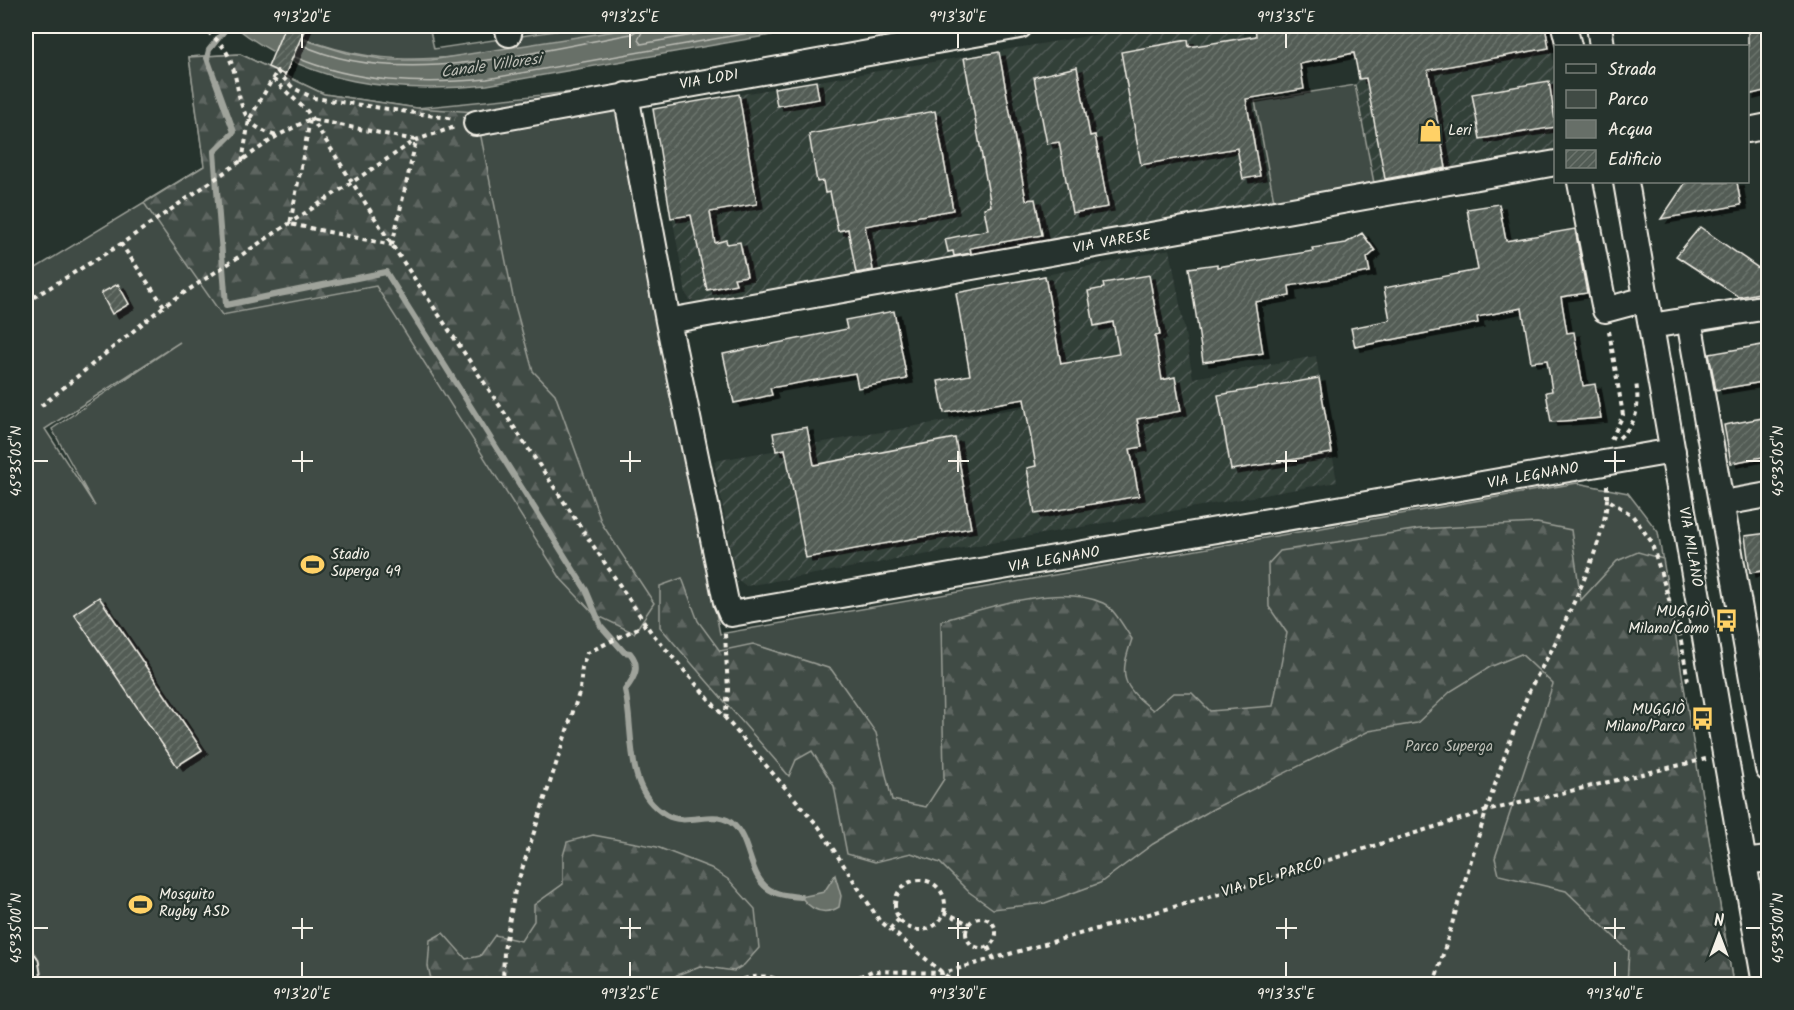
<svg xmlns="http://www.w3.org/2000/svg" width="1794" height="1010" viewBox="0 0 1794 1010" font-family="Kalam,sans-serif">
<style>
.industrial{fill:url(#industrial-furrows)}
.green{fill:#414b45;stroke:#9a9e96;stroke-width:1.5;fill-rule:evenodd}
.forest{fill:url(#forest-firs);stroke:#9a9e96;stroke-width:1.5}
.water{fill:#676f68;stroke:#9fa39b;stroke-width:1.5}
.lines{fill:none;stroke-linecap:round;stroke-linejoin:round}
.shore{stroke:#bcbdb5;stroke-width:1.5}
.stream{stroke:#9fa39b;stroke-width:6}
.building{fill:url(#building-hatch);stroke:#f4f1e8;stroke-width:1.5;filter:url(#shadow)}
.minor-casing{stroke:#f4f1e8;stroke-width:28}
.path{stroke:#f4f1e8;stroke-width:4;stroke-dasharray:4.5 4.5;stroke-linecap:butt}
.minor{stroke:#26332d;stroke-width:24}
.ticks{fill:none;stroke:#f4f1e8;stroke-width:2}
.labels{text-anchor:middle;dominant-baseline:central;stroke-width:4.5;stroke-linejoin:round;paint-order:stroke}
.street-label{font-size:15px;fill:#f4f1e8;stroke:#26332d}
.poi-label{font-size:15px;fill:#f4f1e8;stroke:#26332d;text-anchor:start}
.park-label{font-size:15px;fill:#bebfb7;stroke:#26332d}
.water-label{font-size:16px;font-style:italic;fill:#bcbdb5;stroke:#26332d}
.neatline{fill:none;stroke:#f4f1e8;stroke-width:2}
.ticks-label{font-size:15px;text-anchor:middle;fill:#f4f1e8}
</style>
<defs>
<pattern id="industrial-furrows" width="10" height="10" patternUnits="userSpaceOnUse" patternTransform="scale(1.5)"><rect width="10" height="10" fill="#333f39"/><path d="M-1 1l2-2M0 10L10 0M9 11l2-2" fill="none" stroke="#515b56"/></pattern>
<pattern id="forest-firs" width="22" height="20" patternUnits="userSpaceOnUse" patternTransform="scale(1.5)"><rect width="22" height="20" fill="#414b45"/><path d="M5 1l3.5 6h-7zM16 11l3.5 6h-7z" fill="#5d6560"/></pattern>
<pattern id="building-hatch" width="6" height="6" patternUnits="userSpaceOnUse" patternTransform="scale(1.5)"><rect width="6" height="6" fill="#525c55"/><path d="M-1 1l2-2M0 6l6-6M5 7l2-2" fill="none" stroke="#6c746d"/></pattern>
<filter id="shadow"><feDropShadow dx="6" dy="4" stdDeviation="0" flood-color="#0009"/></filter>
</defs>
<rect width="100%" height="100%" fill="#26332d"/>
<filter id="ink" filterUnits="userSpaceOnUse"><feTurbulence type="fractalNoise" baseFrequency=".0167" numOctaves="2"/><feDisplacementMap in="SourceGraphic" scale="12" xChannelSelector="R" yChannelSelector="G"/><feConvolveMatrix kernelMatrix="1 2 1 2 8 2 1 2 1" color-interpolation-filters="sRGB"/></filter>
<g filter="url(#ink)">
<path class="industrial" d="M 1147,26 L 1242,26 L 1274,201 L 701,303 L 690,300 L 686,294 L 653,109 Z
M 1350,26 L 1547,26 L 1555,72 L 1555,152 L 1374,183 L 1355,85 L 1359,79 Z
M 1170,249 L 1193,378 L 1316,356 L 1337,482 L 746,586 L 736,578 L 714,461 L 1025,407 L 1003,284 Z"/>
<path class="green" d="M 278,26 L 429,26 L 434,49 L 588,26 L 647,26 C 606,33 565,40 524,47 C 435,62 361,70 278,26 Z
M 240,54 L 324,94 L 417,108 L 620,87 L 623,125 L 720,634 L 1577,483 L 1628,493 L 1658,532 L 1733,984 L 39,984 L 26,913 L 26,274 L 204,166 L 189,57 ZM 180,342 L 52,429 L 95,506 L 45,429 Z
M 1355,85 L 1374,183 L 1274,201 L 1255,101 Z"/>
<path class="forest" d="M 240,54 L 324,94 L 417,108 L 476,112 L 514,302 L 533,371 L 555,394 L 602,524 L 654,603 L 634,633 L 594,614 L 561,579 L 376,286 L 222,315 L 144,203 L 204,166 L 189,57 Z
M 1537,523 L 1571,530 L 1581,600 L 1617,561 L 1638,552 L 1663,559 L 1733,984 L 1627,984 L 1629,951 L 1566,891 L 1499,875 L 1495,858 L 1553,684 L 1521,654 L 1490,667 L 1451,691 L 1417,723 L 1369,731 L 1213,809 L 1153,844 L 1100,883 L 1045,903 L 993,909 L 969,892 L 940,863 L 911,853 L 875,862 L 847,854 L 834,786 L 812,751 L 796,760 L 789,776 L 660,627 L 660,586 L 682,578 L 698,621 L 720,651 L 753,644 L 831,669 L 876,733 L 892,800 L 926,807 L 944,779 L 941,621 C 986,608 1058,583 1103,603 C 1114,608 1125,629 1132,639 C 1119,677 1121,685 1153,710 L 1173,693 L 1192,693 L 1210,711 L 1273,706 L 1287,633 L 1269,607 L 1268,564 L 1280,551 L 1419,529 Z
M 593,835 L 657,847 L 711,868 L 729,880 L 755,909 L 759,948 L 744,965 L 734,971 L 700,966 L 677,975 L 663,984 L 432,984 L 428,966 L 430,940 L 443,933 L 466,959 L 480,956 L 495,935 L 521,941 L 534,921 L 534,905 L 563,884 L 563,856 L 567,842 Z"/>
<path class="water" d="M 234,26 L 278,26 L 305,40 L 347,53 L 387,60 L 431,60 L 647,26 L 822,26 L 487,85 C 394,94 310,85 234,26 Z
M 835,875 L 841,896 L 839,907 C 824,916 811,910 801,897 L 824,892 Z"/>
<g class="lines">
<path class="shore" d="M 645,26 L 638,40 L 641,44 L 745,26
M 300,44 C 396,90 531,52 631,34 L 636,31 L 637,26
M 295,57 C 355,83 422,85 487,79 L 788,26"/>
<path class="stream" d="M 228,26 L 209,50 L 207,58 L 234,132 L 214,152 L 226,305 L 386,272 L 586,590 L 601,626 L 624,652 L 630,653 C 641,666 635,677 625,690 C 635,732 623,790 666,815 C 688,828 717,806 735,826 C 752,844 749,882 774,892 C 782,896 793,896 801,897"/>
</g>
<path class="building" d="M 285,26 L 306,26 L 285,75 L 268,67 Z
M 1255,26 L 1545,26 L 1549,48 L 1428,70 L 1446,168 L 1385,179 L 1366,78 L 1359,79 L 1354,53 L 1300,64 L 1304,89 L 1246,99 L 1260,176 L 1243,179 L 1237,148 L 1141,165 L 1121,52 L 1188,40 L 1189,47 L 1256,36 Z
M 1748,26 L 1768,26 L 1768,90 L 1748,95 Z
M 999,52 L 1026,200 L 1035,199 L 1042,235 L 970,248 L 971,253 L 954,256 L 953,251 L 948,252 L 945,239 L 988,230 L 984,208 L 991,206 L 964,58 Z
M 1077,67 L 1090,136 L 1095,135 L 1108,207 L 1072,213 L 1059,142 L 1047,144 L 1034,77 Z
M 816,81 L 819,99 L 777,106 L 774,88 Z
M 1549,81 L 1556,127 L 1480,139 L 1472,94 Z
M 739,94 L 757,204 L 710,212 L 715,243 L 726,240 L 727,244 L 740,242 L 747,276 L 734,278 L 736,284 L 707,290 L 691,215 L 671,218 L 653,109 Z
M 935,111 L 953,210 L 865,226 L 873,270 L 856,273 L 848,229 L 838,231 L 830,192 L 825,193 L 823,181 L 817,182 L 809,134 Z
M 1686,182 L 1737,182 L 1741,205 L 1661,219 Z
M 1499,204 L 1506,241 L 1575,229 L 1587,293 L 1561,297 L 1567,333 L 1574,332 L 1583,386 L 1595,384 L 1601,418 L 1551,422 L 1546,392 L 1552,391 L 1547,360 L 1531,362 L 1522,308 L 1477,317 L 1478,323 L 1355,347 L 1351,328 L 1390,320 L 1384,288 L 1478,270 L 1467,209 Z
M 1700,227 L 1761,270 L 1764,292 L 1739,297 L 1676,256 Z
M 1362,233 L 1375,251 L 1367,258 L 1370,272 L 1289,286 L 1290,296 L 1255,302 L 1263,353 L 1203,362 L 1189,268 L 1217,264 L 1217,267 L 1313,251 L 1312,248 L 1346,243 Z
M 1149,275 L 1160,335 L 1155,336 L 1162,380 L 1175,377 L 1181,411 L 1137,419 L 1142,447 L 1130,449 L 1139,496 L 1035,514 L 1027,468 L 1036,466 L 1024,399 L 944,413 L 938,381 L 970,375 L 956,293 L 1045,276 L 1061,364 L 1119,354 L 1113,322 L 1094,326 L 1088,291 L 1104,288 L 1103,283 Z
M 118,284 L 129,304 L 112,314 L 101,293 Z
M 894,311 L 907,379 L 858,388 L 855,373 L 770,388 L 772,395 L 734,403 L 723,354 L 847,329 L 845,320 Z
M 1768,344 L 1768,381 L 1716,390 L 1709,354 Z
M 1319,378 L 1332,453 L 1231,470 L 1218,395 Z
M 1768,417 L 1768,456 L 1731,463 L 1724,425 Z
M 807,427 L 814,465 L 955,438 L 971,528 L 806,558 L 785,449 L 776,451 L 773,433 Z
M 1768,533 L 1768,570 L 1750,573 L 1745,536 Z
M 99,597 L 202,750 L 177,766 L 74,614 Z"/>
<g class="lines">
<defs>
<path id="minor" d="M 507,26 L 509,34
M 1564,26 L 1569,46
M 1599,26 L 1602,46
M 626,95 L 668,321 L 726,602 L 731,614 L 1673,451
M 476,123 L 1020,26
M 1748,130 L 1768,126
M 1580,182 L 1605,310 L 1646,299
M 1626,182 L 1765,984
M 1689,320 L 1768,769
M 668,321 L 1556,163
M 1651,326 L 1768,307
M 1723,503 L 1768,495
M 1744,862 L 1768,859
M 26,964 L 29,984"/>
</defs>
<use href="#minor" class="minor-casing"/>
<path class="path" d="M 201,26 C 210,34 221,42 227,53 C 245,87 229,123 277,136
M 273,79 L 307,111 L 392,245 L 651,632 L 819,827 L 879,920 L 956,984
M 310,120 L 290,224 L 392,245
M 242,162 L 249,120 L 277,71 L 293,88 L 314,98 L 455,119
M 392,245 L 416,141
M 26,302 L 121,244
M 164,306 L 121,244 L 277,136 L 310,119 L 415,140
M 1609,331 L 1623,415 L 1611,440
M 41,406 L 164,306 L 416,140 L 455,127
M 1619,438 C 1639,421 1639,406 1636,381
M 1607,485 L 1607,499 L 1632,515 L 1651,541 L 1680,635 L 1688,681
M 725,634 L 728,690 L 725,721
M895 905a25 25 0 1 1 50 0a25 25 0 1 1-50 0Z
M 944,912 L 969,924
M966 933a15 15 0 1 1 30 0a15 15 0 1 1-30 0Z
M 890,929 L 899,919
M 988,947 L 994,959
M 503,984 L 504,950 L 515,891 L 580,690 L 582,667 L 587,653 L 646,624
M 726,984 C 755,976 763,972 791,984
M 843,984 L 872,971 L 943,973 L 1219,894 L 1486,811 L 1706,759
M 1434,984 C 1463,889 1489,792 1526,699 C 1534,678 1548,659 1557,639 C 1575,599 1605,541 1607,499"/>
<use href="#minor" class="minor"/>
</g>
</g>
<path class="ticks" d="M 302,33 L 302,48M 630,33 L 630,48M 958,33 L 958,48M 1286,33 L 1286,48M 302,451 L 302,472M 630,451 L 630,472M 958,451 L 958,472M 1286,451 L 1286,472M 1615,451 L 1615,472M 33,461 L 48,461M 292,461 L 313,461M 620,461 L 641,461M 948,461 L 969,461M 1276,461 L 1297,461M 1604,461 L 1625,461M 1746,461 L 1761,461M 302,918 L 302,939M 630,918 L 630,939M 958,918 L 958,939M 1286,918 L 1286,939M 1615,918 L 1615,939M 33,928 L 48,928M 292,928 L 313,928M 620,928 L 641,928M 948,928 L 969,928M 1276,928 L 1297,928M 1604,928 L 1625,928M 1746,928 L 1761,928M 302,962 L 302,977M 630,962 L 630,977M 958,962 L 958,977M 1286,962 L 1286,977M 1615,962 L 1615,977"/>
<defs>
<symbol id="shop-bare" viewBox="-9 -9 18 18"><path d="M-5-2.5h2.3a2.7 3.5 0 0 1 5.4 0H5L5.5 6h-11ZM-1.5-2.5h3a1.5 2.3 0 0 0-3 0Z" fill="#ffd166" stroke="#26332d" stroke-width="2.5" paint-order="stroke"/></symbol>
<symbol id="stadium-bare" viewBox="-9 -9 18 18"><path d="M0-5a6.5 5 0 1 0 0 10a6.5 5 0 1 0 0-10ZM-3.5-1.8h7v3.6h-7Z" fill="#ffd166" stroke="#26332d" stroke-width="2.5" paint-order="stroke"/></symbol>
<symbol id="bus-bare" viewBox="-9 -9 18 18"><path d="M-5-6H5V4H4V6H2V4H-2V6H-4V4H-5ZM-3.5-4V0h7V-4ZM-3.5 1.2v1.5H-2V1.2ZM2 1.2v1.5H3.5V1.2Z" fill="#ffd166" stroke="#26332d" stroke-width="2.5" paint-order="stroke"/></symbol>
</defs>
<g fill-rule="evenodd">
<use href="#shop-bare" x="1414" y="114" width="33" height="33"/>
<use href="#stadium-bare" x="296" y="548" width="33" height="33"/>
<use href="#bus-bare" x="1710" y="604" width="33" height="33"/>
<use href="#bus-bare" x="1686" y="702" width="33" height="33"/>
<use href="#stadium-bare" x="124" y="888" width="33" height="33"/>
</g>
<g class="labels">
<g class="street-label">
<text transform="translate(709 80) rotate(-10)">VIA LODI</text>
<text transform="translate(1112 242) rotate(-10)">VIA VARESE</text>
<text transform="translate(1533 476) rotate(-10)">VIA LEGNANO</text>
<text transform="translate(1690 547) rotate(80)">VIA MILANO</text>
<text transform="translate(1054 560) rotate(-10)">VIA LEGNANO</text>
<text transform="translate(1272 878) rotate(-17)">VIA DEL PARCO</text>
</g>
<g class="poi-label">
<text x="1448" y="131">Leri</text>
<text x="331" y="555">Stadio<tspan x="331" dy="17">Superga 49</tspan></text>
<text x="1709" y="612" text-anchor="end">MUGGIÒ<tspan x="1709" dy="17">Milano/Como</tspan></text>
<text x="1685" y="710" text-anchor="end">MUGGIÒ<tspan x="1685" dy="17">Milano/Parco</tspan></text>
<text x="159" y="895">Mosquito<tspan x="159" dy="17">Rugby ASD</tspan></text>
</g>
<g class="park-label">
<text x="1449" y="747">Parco Superga</text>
</g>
<g class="water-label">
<text transform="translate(491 66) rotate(-8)">Canale Villoresi</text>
</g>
</g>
<rect width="1794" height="1010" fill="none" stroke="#26332d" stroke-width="66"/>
<rect x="1554" y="45" width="195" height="138" fill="#26332d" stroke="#787f78" stroke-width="1.5"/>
<rect x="1566" y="64" width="30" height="9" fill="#26332d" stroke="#787f78" stroke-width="1.5"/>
<text x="1608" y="75" font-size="18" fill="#f4f1e8">Strada</text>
<rect x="1566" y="90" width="30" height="18" fill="#414b45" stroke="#787f78" stroke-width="1.5"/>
<text x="1608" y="105" font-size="18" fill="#f4f1e8">Parco</text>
<rect x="1566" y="120" width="30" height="18" fill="#676f68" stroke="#787f78" stroke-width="1.5"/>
<text x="1608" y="135" font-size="18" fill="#f4f1e8">Acqua</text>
<rect x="1566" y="150" width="30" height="18" fill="url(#building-hatch)" stroke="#787f78" stroke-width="1.5"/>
<text x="1608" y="165" font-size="18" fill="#f4f1e8">Edificio</text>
<g transform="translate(1719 935)" stroke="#26332d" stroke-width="4.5" paint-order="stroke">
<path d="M0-4.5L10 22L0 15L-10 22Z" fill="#f4f1e8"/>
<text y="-9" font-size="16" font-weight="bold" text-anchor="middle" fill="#f4f1e8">N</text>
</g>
<rect x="33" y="33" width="1728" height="944" class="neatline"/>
<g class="ticks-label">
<text x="302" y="22">9°13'20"E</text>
<text x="630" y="22">9°13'25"E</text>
<text x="958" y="22">9°13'30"E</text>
<text x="1286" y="22">9°13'35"E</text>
<text transform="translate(16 461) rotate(-90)" y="5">45°35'05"N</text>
<text transform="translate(1778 461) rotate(-90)" y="5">45°35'05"N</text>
<text transform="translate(16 928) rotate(-90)" y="5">45°35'00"N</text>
<text transform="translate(1778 928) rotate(-90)" y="5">45°35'00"N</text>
<text x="302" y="999">9°13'20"E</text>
<text x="630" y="999">9°13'25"E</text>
<text x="958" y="999">9°13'30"E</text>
<text x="1286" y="999">9°13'35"E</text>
<text x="1615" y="999">9°13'40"E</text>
</g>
</svg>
